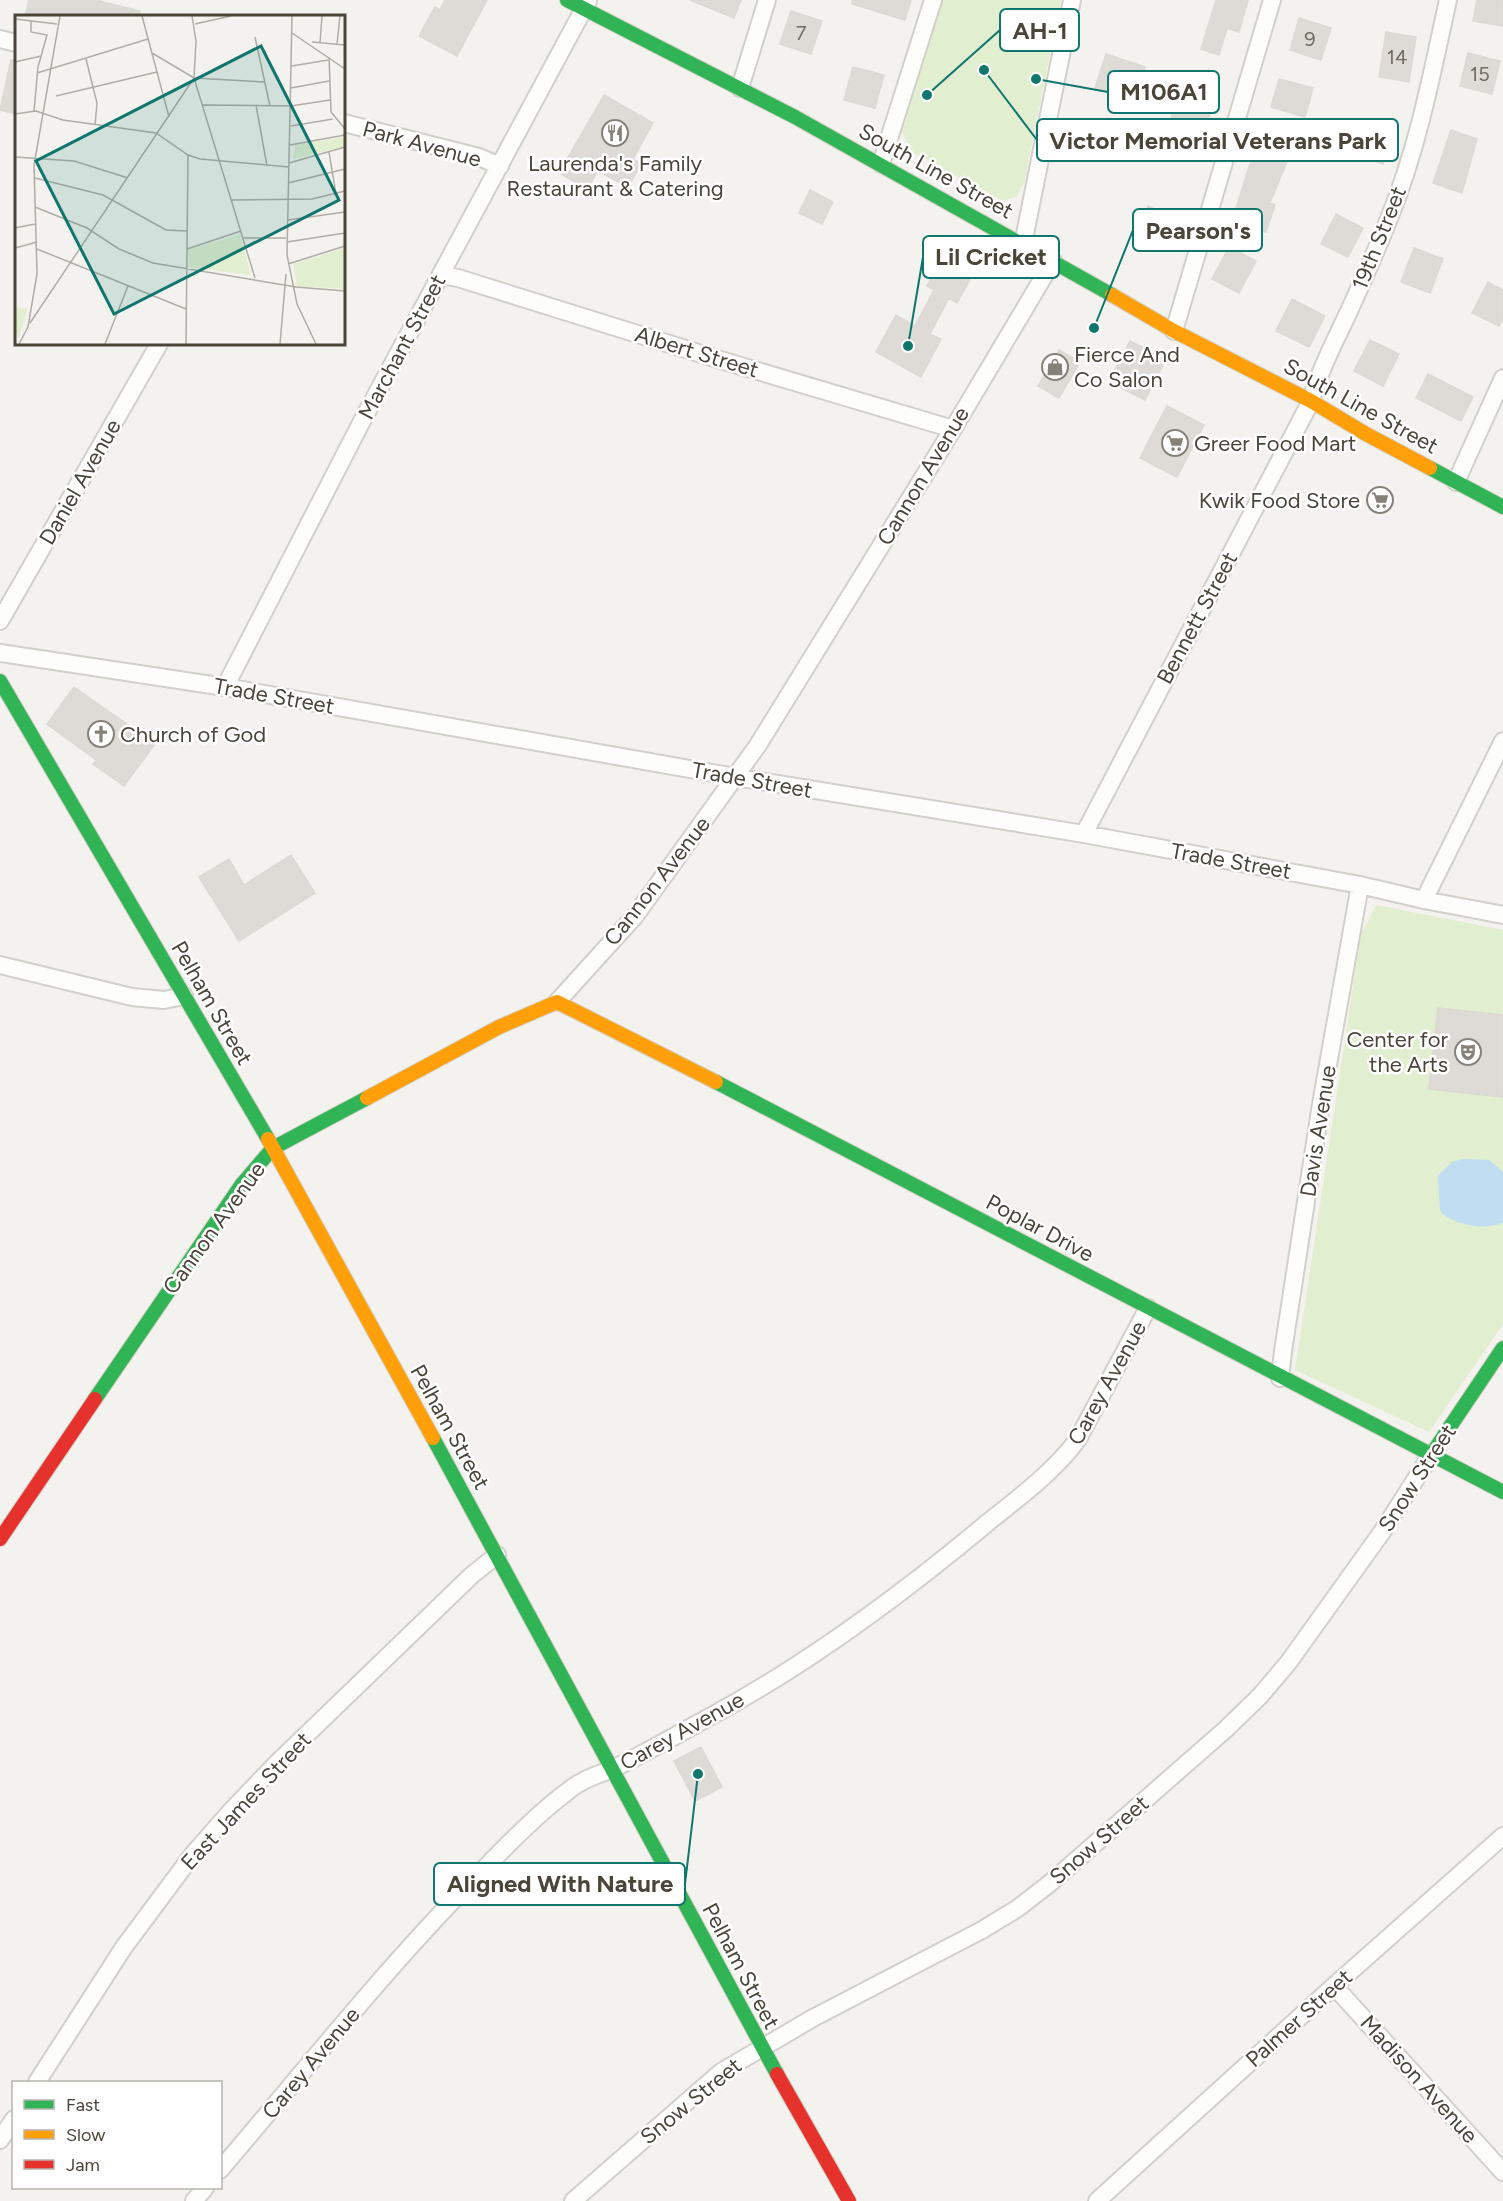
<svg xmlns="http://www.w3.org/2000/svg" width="1503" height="2201" viewBox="0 0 1503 2201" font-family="Figtree,sans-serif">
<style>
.green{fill:#e1eecf}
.water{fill:#c0ddf1}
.building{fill:#dedbd6;stroke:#dcd9d4;stroke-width:1.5}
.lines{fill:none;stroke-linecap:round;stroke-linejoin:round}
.street-casing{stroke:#d2d0cb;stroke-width:20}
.fast-casing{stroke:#d3cfc5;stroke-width:16}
.slow-casing{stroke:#d3cfc5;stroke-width:16}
.jam-casing{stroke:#d3cfc5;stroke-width:16}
.street{stroke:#fdfdfc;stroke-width:16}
.fast{stroke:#30b455;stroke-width:14}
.slow{stroke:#ff9f0a;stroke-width:14}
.jam{stroke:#e5322d;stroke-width:14}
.labels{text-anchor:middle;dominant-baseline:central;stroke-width:5;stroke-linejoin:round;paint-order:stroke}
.number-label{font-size:20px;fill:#706a61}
.street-label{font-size:22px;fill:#4b4439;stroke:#fff}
.poi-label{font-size:22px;fill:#4b4439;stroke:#fff;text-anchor:start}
.inset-road{fill:none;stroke:#b0aca6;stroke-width:1.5}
.view{fill:#0f766e;fill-opacity:0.15;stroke:#0f766e;stroke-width:3}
.inset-edge{fill:none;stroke:#4b4439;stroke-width:3}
.leader{fill:none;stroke:#0f766e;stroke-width:2}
.callout-dot{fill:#0f766e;stroke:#fff;stroke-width:2}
.callout{fill:#fff;stroke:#0f766e;stroke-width:2}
.callout-label{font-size:24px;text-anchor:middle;font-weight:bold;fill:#4b4439}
</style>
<rect width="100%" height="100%" fill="#f4f2ee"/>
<path class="green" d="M 942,0 L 1061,0 L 1024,183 L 1016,197 L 1002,201 L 910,151 L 902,131 Z
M 1376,905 L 1503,930 L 1503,1324 L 1429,1432 L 1295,1370 L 1361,934 Z"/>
<path class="water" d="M 1463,1159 L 1489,1160 L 1503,1172 L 1503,1223 C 1482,1230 1461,1226 1442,1214 L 1440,1209 L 1438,1176 L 1452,1162 Z"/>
<path class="building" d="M 29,0 L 96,0 L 140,11 L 139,16 L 25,16 Z
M 445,0 L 487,0 L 457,56 L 419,36 L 435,7 L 440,10 Z
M 690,0 L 741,0 L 734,18 Z
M 852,0 L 911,0 L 905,20 L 852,4 Z
M 1216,0 L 1248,0 L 1239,32 L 1227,28 L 1219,55 L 1201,49 Z
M 1477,0 L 1503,0 L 1503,26 L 1473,21 Z
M 791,11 L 822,21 L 811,54 L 780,44 Z
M 1299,18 L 1331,28 L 1321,60 L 1290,50 Z
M 1386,32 L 1416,37 L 1409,82 L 1379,77 Z
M 1468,53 L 1500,61 L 1492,94 L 1460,86 Z
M 1106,54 L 1145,67 L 1134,101 L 1095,88 Z
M 11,60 L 16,60 L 16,114 L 0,110 Z
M 853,67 L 884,75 L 875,108 L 844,100 Z
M 1279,79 L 1313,88 L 1305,117 L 1271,107 Z
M 604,95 L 653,123 L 633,159 L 641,164 L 631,182 L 627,180 L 624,185 L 598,171 L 587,189 L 559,173 Z
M 1178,97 L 1211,110 L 1203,135 L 1169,124 Z
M 1363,124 L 1393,134 L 1383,164 L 1366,158 L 1367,155 L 1355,150 Z
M 1451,130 L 1477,139 L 1462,193 L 1433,183 Z
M 1263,132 L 1294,145 L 1270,203 L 1275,205 L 1266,232 L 1232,221 L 1249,167 Z
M 810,190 L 833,202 L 822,224 L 799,213 Z
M 1148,206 L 1174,219 L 1167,240 L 1140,230 Z
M 1336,214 L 1363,228 L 1348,257 L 1321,244 Z
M 1229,247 L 1256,261 L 1239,293 L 1212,279 Z
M 947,248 L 978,265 L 957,303 L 949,298 L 930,334 L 941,339 L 921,377 L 876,352 L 896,315 L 915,326 L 934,290 L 927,286 Z
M 1414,248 L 1443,259 L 1430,293 L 1401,282 Z
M 1488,282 L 1503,290 L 1503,318 L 1499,326 L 1472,313 Z
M 1292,299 L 1325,316 L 1309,347 L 1276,331 Z
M 1370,340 L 1399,354 L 1383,386 L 1354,371 Z
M 1130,341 L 1166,359 L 1145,400 L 1109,382 Z
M 1059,350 L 1080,362 L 1059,398 L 1038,386 Z
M 1428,374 L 1473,397 L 1461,421 L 1416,398 Z
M 1167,406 L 1204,425 L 1177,477 L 1140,458 Z
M 74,687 L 155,744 L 124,786 L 93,764 L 96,760 L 47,724 Z
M 291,855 L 315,893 L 239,941 L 199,877 L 229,859 L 244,885 Z
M 1438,1008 L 1503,1015 L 1503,1097 L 1429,1089 Z
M 701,1747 L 722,1787 L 695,1801 L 674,1761 Z"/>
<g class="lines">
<defs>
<path id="street" d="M 0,39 L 16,43
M 740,88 L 767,0
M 344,123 L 479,157 L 500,166
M 881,164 L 933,0
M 1023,244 L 1072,0
M 441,275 L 458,278 L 724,361 L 953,429
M 1174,331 L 1272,0
M 1456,482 L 1503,378
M 0,621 L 159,344
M 0,653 L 225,687 L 735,777 L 1084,834 L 1360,885 L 1424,900 L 1503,915
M 225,687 L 362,421 L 588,1
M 1084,834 L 1311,401 C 1320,369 1336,339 1350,309 C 1364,278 1378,247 1390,216 C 1418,147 1432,73 1448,0
M 1424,900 L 1503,741
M 0,965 L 132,997 L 164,1000 L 184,996
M 557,1002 L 635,916 L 758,745 L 953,429 L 1053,261
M 1280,1378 L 1283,1351 L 1321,1104 L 1360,885
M 1334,1986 L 1503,2172
M 37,2082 L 124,1947 L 194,1853 L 230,1812 L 275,1765 L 472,1575 L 497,1555
M 0,2140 L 14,2119
M 220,2170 C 302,2074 380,1975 468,1885 C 500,1853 532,1818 568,1791 C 582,1779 598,1775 614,1768 C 648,1752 681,1732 715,1714 C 812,1661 901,1595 986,1524 C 1018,1498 1053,1473 1078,1439 L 1148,1308
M 194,2201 L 205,2188
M 573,2201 L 721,2072 L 813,2018 L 982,1930 L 1018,1908 L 1049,1884 L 1226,1729 L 1260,1696 L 1288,1663 L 1382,1532 L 1431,1455
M 1097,2201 L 1334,1986 L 1503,1836"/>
<path id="fast" d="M 567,0 L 795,117 L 1112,295
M 1430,468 L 1503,507
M 0,681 L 268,1139
M 716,1082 L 1503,1492
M 95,1399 L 242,1184 L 273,1148 L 367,1098
M 433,1438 L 777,2074
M 1431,1455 L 1503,1348"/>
<path id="slow" d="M 1112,295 L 1174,331 L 1311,401 L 1366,434 L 1430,468
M 367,1098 L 499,1027 L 557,1002 L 716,1082
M 268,1139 L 433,1438"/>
<path id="jam" d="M 0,1539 L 95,1399
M 777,2074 L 849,2201"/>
</defs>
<use href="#street" class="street-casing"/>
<use href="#fast" class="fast-casing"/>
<use href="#slow" class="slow-casing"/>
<use href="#jam" class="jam-casing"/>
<use href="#street" class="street"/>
<use href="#fast" class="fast"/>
<use href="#slow" class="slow"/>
<use href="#jam" class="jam"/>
</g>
<defs>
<symbol id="restaurant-ring" viewBox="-11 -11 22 22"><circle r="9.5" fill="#fff" stroke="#868178" stroke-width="1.5"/><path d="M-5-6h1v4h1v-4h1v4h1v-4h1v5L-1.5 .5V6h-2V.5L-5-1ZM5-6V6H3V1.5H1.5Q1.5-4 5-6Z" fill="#868178"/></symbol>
<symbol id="shop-ring" viewBox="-11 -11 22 22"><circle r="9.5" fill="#fff" stroke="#868178" stroke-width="1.5"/><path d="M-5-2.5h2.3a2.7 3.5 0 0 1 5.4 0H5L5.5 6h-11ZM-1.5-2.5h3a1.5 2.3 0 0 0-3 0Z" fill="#868178"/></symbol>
<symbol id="supermarket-ring" viewBox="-11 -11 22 22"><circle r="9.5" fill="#fff" stroke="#868178" stroke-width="1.5"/><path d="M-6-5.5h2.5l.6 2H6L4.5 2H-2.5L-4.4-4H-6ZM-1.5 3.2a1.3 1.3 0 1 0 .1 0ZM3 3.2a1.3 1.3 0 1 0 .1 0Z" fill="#868178"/></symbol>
<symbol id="church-ring" viewBox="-11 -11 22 22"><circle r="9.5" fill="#fff" stroke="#868178" stroke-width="1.5"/><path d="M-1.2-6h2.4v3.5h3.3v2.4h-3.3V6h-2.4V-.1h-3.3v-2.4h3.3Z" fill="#868178"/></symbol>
<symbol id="theatre-ring" viewBox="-11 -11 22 22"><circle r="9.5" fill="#fff" stroke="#868178" stroke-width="1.5"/><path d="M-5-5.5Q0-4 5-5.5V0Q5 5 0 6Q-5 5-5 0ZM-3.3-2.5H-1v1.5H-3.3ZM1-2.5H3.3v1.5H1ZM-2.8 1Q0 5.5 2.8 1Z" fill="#868178"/></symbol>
</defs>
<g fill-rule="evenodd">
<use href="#restaurant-ring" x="600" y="118" width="30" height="30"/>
<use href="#shop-ring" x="1040" y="352" width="30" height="30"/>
<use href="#supermarket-ring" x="1160" y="428" width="30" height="30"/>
<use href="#supermarket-ring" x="1365" y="485" width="30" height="30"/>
<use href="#church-ring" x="86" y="719" width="30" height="30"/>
<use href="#theatre-ring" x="1453" y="1037" width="30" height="30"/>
</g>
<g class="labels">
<g class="number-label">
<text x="801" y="33">7</text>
<text x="1310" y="39">9</text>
<text x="1397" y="57">14</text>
<text x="1480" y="74">15</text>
</g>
<g class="street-label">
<text transform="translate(422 144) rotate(15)">Park Avenue</text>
<text transform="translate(936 171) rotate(29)">South Line Street</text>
<text transform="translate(1379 238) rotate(-68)">19th Street</text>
<text transform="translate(402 347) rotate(-62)">Marchant Street</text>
<text transform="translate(697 352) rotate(17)">Albert Street</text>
<text transform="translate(1361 406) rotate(29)">South Line Street</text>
<text transform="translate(923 476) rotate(-59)">Cannon Avenue</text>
<text transform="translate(80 482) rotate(-60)">Daniel Avenue</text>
<text transform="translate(1197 618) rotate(-62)">Bennett Street</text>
<text transform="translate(274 696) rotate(10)">Trade Street</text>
<text transform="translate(752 780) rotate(10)">Trade Street</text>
<text transform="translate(1231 861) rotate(10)">Trade Street</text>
<text transform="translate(657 881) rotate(-52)">Cannon Avenue</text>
<text transform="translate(212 1003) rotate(60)">Pelham Street</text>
<text transform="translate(1318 1131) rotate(-81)">Davis Avenue</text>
<text transform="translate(214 1228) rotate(-54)">Cannon Avenue</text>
<text transform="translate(1040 1228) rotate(28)">Poplar Drive</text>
<text transform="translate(1107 1383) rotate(-61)">Carey Avenue</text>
<text transform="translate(450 1427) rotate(61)">Pelham Street</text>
<text transform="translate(1417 1478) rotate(-57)">Snow Street</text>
<text transform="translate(682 1731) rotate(-29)">Carey Avenue</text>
<text transform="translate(246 1801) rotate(-47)">East James Street</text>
<text transform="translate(1099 1840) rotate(-41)">Snow Street</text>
<text transform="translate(741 1966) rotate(62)">Pelham Street</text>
<text transform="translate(1299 2018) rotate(-42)">Palmer Street</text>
<text transform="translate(311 2063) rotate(-50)">Carey Avenue</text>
<text transform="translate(1419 2079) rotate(48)">Madison Avenue</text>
<text transform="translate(691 2101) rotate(-39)">Snow Street</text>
</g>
<g class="poi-label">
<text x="615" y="163" text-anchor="middle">Laurenda's Family<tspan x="615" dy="25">Restaurant &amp; Catering</tspan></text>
<text x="1074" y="354">Fierce And<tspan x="1074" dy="25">Co Salon</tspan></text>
<text x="1194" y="443">Greer Food Mart</text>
<text x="1360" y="500" text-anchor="end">Kwik Food Store</text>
<text x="120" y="734">Church of God</text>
<text x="1448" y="1039" text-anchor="end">Center for<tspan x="1448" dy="25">the Arts</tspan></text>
</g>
</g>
<g transform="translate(15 15)">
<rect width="330" height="330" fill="#f4f2ee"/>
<path d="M 330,122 L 330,131 L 278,144 L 280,130 ZM 225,219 L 236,260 L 174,252 L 173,235 ZM 330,233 L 330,274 L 282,271 L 278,249 ZM 0,292 L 12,294 L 4,322 L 0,318 Z" fill="#e1eecf"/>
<path class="inset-road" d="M 127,1 L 154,102M 177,1 L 181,26 L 179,63 L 240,263M 277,1 L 272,240 L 282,289 L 301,329M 0,4 L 42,9M 16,6 L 16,17 L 32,20 L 23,52 L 19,96M 180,9 L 216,1M 277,18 L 330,54M 240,22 L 255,91M 297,27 L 330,30M 305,28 L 307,1M 322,29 L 325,1M 137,38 L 179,63 L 250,67M 314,42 L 316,97 L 330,114M 71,44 L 82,88 L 80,110M 0,47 L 26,41M 277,51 L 313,45M 22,58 L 133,24M 276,73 L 314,66M 41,81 L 142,57M 188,90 L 276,91 L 315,85M 241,90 L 252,151M 0,99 L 21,96 L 48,105 L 141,118 L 173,140 L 185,144 L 274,152M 276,111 L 318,104M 275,130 L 330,120M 314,137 L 321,179M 0,142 L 59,146 L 113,163M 274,148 L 330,132M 20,163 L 88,180 L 151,215 L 172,216M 273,168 L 330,154M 217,185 L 297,184 L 330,176M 20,192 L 72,213 L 104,234 L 138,248 L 281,272 L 330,276M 273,205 L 330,197M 0,213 L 20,209M 228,223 L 271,223M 272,227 L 330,218M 0,233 L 22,227M 22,234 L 171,294M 172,234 L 226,216M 273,249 L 330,231M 15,308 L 179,63M 4,329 L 13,312 L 22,259 L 19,150 L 45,1M 90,329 L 113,271M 171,329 L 173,140M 265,329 L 271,259"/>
<path class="view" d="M 246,31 L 324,185 L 99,299 L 21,146 Z"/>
<rect width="330" height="330" class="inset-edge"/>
</g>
<path class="leader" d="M927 95L1000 30M1036 79L1108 92M984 70L1037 140M1094 328L1133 230M908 346L923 257M698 1774L685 1884"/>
<g class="callout-dot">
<circle cx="927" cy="95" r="6"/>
<circle cx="1036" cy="79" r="6"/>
<circle cx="984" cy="70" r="6"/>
<circle cx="1094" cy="328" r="6"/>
<circle cx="908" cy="346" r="6"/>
<circle cx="698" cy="1774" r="6"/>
</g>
<g class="callout">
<rect x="1000" y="9" width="79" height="42" rx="6"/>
<rect x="1108" y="71" width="111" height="42" rx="6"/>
<rect x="1037" y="119" width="361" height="42" rx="6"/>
<rect x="1133" y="209" width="129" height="42" rx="6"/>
<rect x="923" y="236" width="136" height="42" rx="6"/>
<rect x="434" y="1863" width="251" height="42" rx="6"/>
</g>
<g class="callout-label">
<text x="1040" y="39">AH-1</text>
<text x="1164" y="100">M106A1</text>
<text x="1218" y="149">Victor Memorial Veterans Park</text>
<text x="1198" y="239">Pearson's</text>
<text x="991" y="265">Lil Cricket</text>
<text x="560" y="1892">Aligned With Nature</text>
</g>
<rect x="12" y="2081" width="210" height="108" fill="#ffffff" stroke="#b7b4b0" stroke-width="1.5"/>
<rect x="24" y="2100" width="30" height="9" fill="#30b455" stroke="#b7b4b0" stroke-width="1.5"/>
<text x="66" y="2111" font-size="18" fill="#4b4439">Fast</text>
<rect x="24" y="2130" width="30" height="9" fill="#ff9f0a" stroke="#b7b4b0" stroke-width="1.5"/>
<text x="66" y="2141" font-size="18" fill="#4b4439">Slow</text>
<rect x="24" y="2160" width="30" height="9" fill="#e5322d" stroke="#b7b4b0" stroke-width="1.5"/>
<text x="66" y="2171" font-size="18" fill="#4b4439">Jam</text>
</svg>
